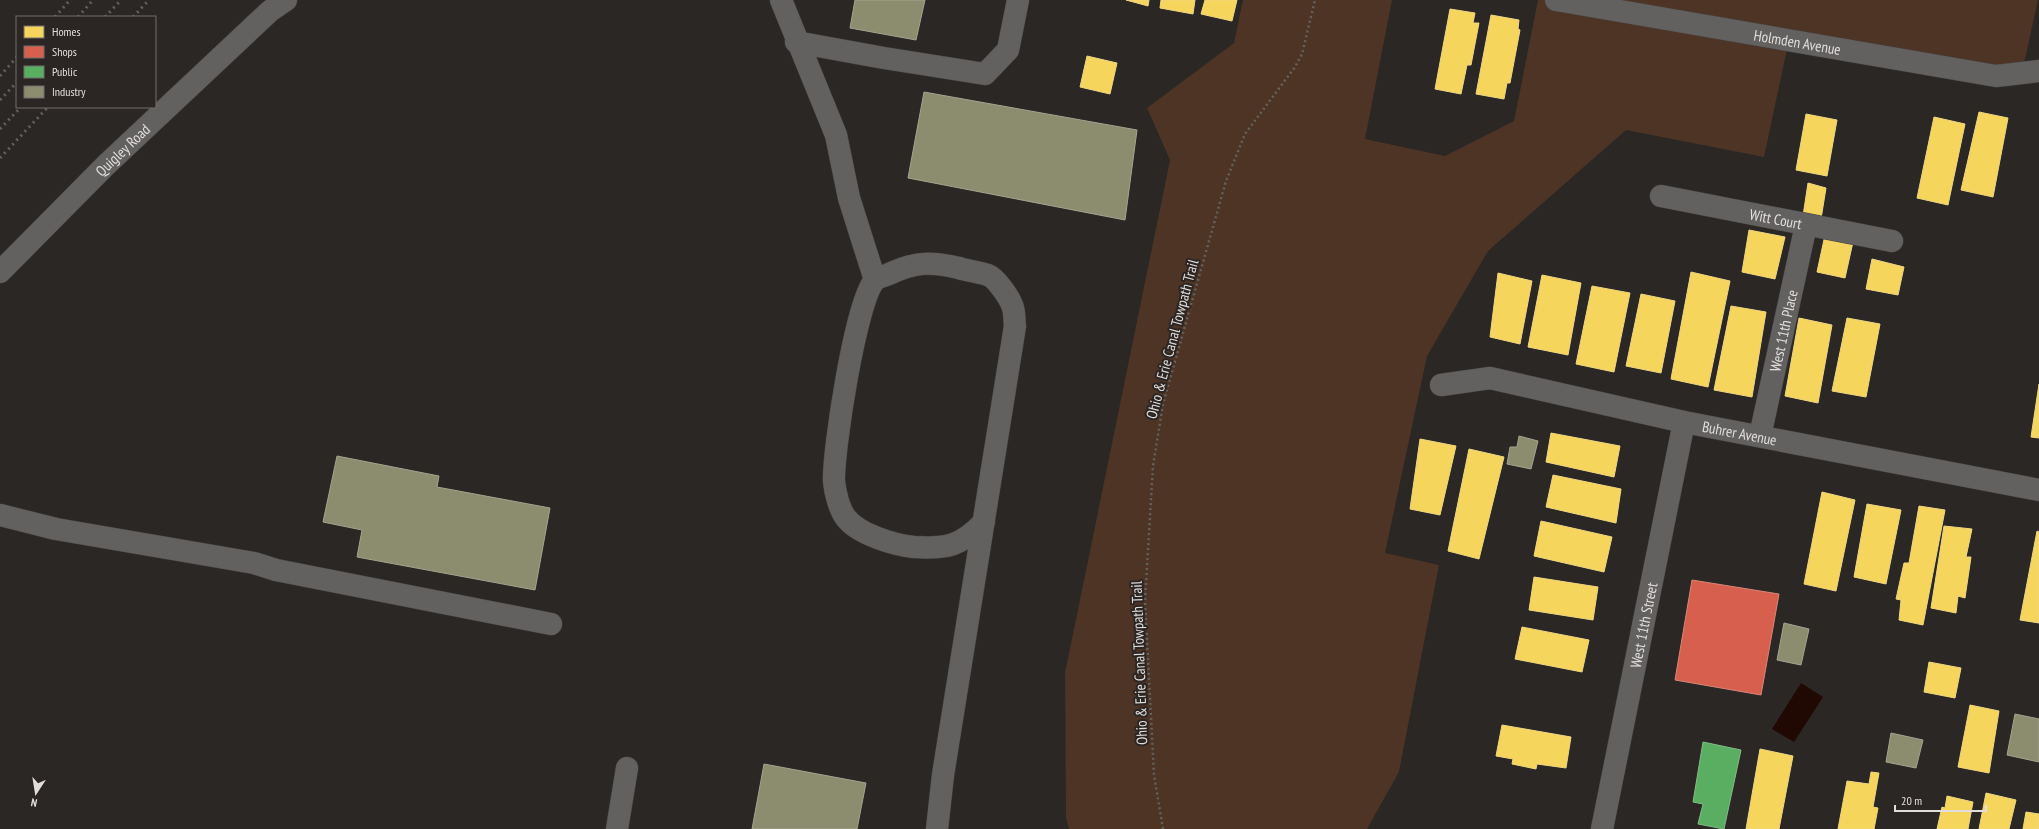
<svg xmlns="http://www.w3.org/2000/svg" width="2039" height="829" viewBox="0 0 2039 829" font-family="'PT Sans Narrow',sans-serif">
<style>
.green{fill:#4d3424}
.water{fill:#210903}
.homes{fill:#f6d55c;stroke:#efd782}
.shops{fill:#d6604d;stroke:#d98678}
.public{fill:#5aae61;stroke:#82bc86}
.industry{fill:#8c8c6e;stroke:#a5a48f}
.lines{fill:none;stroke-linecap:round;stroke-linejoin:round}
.minor-casing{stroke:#474544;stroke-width:23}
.path{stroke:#636260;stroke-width:2.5;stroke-dasharray:2 3;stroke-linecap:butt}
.minor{stroke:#636160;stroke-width:22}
.rail{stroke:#626160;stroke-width:3;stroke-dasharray:2 4;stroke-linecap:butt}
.labels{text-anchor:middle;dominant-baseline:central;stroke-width:4;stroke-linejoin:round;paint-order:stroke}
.street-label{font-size:15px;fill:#e0dddb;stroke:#2b2624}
</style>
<rect width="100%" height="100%" fill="#2a2725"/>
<path class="green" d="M 1243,0 L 1392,0 L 1365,139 L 1445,156 L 1514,121 L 1538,0 L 2038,0 L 2022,73 L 1789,40 L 1764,157 L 1626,130 L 1488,251 L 1427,356 L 1385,553 L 1439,565 L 1399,772 L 1367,829 L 1069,829 L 1066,818 L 1065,673 L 1170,160 L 1147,108 L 1234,43 Z"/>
<path class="water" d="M 1801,683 L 1823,697 L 1794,742 L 1772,729 Z"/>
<path class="homes" d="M 1126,0 L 1149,0 L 1148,6 Z
M 1161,0 L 1195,0 L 1193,14 L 1160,8 Z
M 1205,0 L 1237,0 L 1232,21 L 1201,14 Z
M 1450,9 L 1475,13 L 1473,23 L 1479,23 L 1471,65 L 1467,65 L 1461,94 L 1435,89 Z
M 1491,15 L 1519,20 L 1518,29 L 1520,30 L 1510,83 L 1507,83 L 1504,99 L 1476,94 Z
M 1087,56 L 1117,63 L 1110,94 L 1080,87 Z
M 1979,112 L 2008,118 L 1993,197 L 1961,190 Z
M 1806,114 L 1837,120 L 1827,176 L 1796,170 Z
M 1934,117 L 1965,124 L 1948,205 L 1917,198 Z
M 1808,183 L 1826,188 L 1821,219 L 1803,216 Z
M 1749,230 L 1785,237 L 1775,279 L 1742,272 Z
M 1825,235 L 1853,242 L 1845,278 L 1817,272 Z
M 1872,259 L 1904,267 L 1898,295 L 1866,289 Z
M 1691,272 L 1730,281 L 1708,387 L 1671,379 Z
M 1498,273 L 1532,281 L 1520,344 L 1490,337 Z
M 1542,275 L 1581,283 L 1568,355 L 1528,347 Z
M 1592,286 L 1630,293 L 1614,372 L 1576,364 Z
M 1641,294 L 1675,301 L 1661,373 L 1626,366 Z
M 1731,306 L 1766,312 L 1752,397 L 1714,390 Z
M 1799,318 L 1832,325 L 1818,403 L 1785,396 Z
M 1847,318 L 1880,324 L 1866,397 L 1832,391 Z
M 2039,384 L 2039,438 L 2031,437 Z
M 1551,433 L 1620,446 L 1614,477 L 1546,462 Z
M 1420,439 L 1456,446 L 1440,515 L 1410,509 Z
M 1469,449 L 1504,457 L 1479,559 L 1448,551 Z
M 1553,475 L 1621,489 L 1616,523 L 1546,507 Z
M 1822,492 L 1855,500 L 1836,591 L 1804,584 Z
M 1867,504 L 1901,510 L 1886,584 L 1854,577 Z
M 1919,506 L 1945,510 L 1923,625 L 1899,620 L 1901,600 L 1896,599 L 1904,563 L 1909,563 Z
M 1541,521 L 1612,537 L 1604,572 L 1534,556 Z
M 1944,526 L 1972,529 L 1966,557 L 1971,557 L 1965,598 L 1958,596 L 1956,613 L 1931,608 Z
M 2037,531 L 2039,532 L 2039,623 L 2020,620 Z
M 1534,577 L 1598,587 L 1593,620 L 1529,610 Z
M 1522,627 L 1589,640 L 1582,672 L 1515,659 Z
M 1929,662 L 1961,668 L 1955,698 L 1924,692 Z
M 1970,705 L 1999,711 L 1989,773 L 1958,767 Z
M 1502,725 L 1571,737 L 1566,768 L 1537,764 L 1536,769 L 1512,764 L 1513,759 L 1496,756 Z
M 1760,749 L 1793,756 L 1779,829 L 1746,829 Z
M 1871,772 L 1879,773 L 1873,807 L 1878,808 L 1874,829 L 1838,829 L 1847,781 L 1869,784 Z
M 1986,793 L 2016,800 L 2009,829 L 1979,829 Z
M 1947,796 L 1973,802 L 1968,829 L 1937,829 L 1942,807 L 1945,808 Z
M 2026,812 L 2039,814 L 2039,829 L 2023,829 Z"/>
<path class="shops" d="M 1692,580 L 1779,594 L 1761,695 L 1675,680 Z"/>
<path class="public" d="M 1703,742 L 1741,750 L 1724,829 L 1698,824 L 1703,804 L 1693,802 Z"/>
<path class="industry" d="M 855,0 L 925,0 L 916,40 L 850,28 Z
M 924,92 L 1137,130 L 1125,220 L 908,178 Z
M 1519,436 L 1538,441 L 1531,469 L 1507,464 L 1510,447 L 1517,447 Z
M 337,456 L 439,476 L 437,487 L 550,508 L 535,590 L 357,557 L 362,530 L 323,522 Z
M 1784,623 L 1809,629 L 1801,665 L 1777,660 Z
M 2015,714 L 2039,719 L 2039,762 L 2007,755 Z
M 1891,733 L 1923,740 L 1916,768 L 1886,762 Z
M 764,764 L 866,783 L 857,829 L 752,829 Z"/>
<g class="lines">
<defs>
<g id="minor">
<path d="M 781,0 L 836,135 L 849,198 L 875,280"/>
<path id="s1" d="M 1556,0 L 1996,76 L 2039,71"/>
<path d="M 796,42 L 884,58 L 985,74 L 1008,50 L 1018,0"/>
<path id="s2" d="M 1661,196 L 1892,241"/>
<path id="s3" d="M 0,272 L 106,165 L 270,11 L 286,0"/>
<path id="s4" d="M 1441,385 L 1490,378 L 1684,422 L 2039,490"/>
<path id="s5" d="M 1760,436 L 1806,225"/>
<path d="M 0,515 L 56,529 L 254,563 L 276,570 L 551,624"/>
<path d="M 617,829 L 627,768"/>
<path d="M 937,829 L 943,775 L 1015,326 C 1014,320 1015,311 1012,305 C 1009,297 996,278 988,275 C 979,272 968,271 959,268 C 931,261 915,262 889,274 C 885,276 878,277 875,280 C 856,299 833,451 834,481 C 835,492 839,509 846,518 C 858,534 894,545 914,547 C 947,549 961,546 984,522"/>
<path id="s6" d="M 1602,829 L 1684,422"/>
</g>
</defs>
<use href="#minor" class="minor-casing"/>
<path class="path" d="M 1163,829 L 1154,775 L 1145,601 L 1153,466 L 1163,404 L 1226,181 L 1245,134 L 1295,67 L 1302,54 L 1315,0"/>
<use href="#minor" class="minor"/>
<path class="rail" d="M 55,17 L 70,0
M 78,17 L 93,0
M 105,17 L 121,0
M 133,17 L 149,0
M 0,76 L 17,57
M 0,100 L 17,82
M 0,129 L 21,107
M 0,158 L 48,107"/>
</g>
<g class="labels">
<g class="street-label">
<text stroke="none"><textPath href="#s1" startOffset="245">Holmden Avenue</textPath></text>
<text stroke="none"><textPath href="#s3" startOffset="173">Quigley Road</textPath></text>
<text stroke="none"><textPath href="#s2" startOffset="117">Witt Court</textPath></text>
<text stroke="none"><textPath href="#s5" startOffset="108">West 11th Place</textPath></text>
<text transform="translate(1172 339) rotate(-75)">Ohio &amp; Erie Canal Towpath Trail</text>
<text stroke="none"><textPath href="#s4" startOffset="305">Buhrer Avenue</textPath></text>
<text stroke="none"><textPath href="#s6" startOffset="208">West 11th Street</textPath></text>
<text transform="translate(1139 663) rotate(-92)">Ohio &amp; Erie Canal Towpath Trail</text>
</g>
</g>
<rect x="16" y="16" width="140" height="92" fill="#2b2624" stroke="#736f6d"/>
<rect x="24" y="26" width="20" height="12" fill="#f6d55c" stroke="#736f6d"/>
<text x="52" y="36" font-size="12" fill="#e0dddb">Homes</text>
<rect x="24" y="46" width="20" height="12" fill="#d6604d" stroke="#736f6d"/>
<text x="52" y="56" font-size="12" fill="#e0dddb">Shops</text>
<rect x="24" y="66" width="20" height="12" fill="#5aae61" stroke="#736f6d"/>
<text x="52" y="76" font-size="12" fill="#e0dddb">Public</text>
<rect x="24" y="86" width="20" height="12" fill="#8c8c6e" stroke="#736f6d"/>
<text x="52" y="96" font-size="12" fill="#e0dddb">Industry</text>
<g transform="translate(36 793) rotate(192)" stroke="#2b2624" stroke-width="3" paint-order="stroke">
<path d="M0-3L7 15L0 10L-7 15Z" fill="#e0dddb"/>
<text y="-6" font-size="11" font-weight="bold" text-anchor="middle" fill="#e0dddb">N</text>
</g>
<path d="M1895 805v6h91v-6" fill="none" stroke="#e0dddb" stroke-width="2"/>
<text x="1901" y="805" font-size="12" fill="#e0dddb" stroke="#2b2624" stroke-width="3" paint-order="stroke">20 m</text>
</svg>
